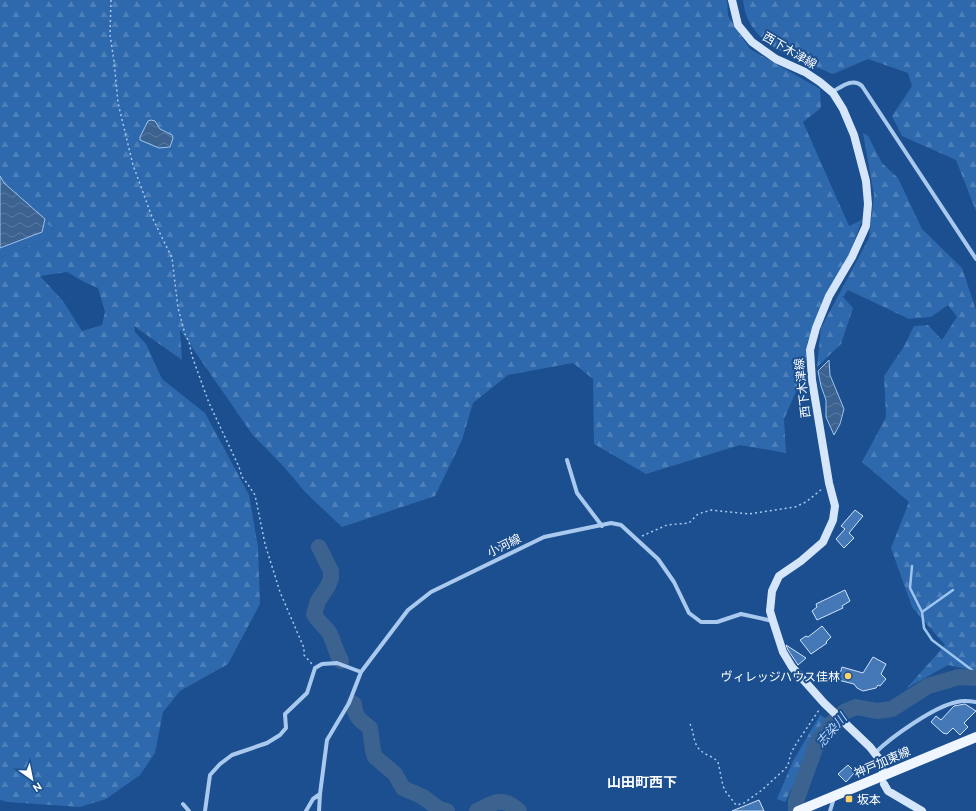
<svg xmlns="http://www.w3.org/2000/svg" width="976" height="811" viewBox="0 0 976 811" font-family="Ubuntu,'Noto Sans JP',sans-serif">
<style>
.green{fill:#2e69ad}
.forest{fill:url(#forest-firs);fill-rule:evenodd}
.water{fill:url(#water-waves);stroke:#9cc4f0}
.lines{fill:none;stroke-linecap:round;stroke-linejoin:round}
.stream{stroke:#9cc4f0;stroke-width:2.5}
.river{stroke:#3c6290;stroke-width:16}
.building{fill:#4478b7;stroke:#cfe3fa}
.path{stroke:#a9c9ee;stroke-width:1.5;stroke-dasharray:2 3;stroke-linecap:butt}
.street{stroke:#a9c9ee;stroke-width:4}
.secondary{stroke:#d6e6fa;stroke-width:8}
.primary{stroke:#f0f6ff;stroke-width:10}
.poi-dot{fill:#ffd166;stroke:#1b4f8f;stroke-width:1.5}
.labels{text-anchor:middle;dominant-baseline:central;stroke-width:4;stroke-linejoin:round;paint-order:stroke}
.street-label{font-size:12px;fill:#fff;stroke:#1b4f8f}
.poi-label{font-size:12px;fill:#fff;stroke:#1b4f8f;text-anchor:end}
.water-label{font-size:13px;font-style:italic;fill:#b5d3f5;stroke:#1b4f8f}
.quarter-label{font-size:14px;font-weight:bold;fill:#fff;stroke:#1b4f8f}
</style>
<defs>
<pattern id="forest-firs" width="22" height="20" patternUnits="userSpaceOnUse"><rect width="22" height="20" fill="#2e69ad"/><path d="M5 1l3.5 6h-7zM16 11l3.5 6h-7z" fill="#4d80b9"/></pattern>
<pattern id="water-waves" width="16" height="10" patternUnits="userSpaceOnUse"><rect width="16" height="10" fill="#3c6290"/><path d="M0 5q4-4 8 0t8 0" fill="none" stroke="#597aa1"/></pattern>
</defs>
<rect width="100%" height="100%" fill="#1b4f8f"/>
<path class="green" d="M 44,222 L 53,228 L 51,237 L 0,258 L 0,248 L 42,232 Z"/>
<path class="forest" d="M 0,0 L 727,0 L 728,16 L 750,49 L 820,89 L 821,108 L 803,122 L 849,226 L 862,220 L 848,257 L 826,293 L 807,343 L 805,371 L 784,419 L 786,453 L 740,445 L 646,474 L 594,444 L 593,379 L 573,363 L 508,375 L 473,403 L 462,440 L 435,496 L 342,527 L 305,492 L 284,467 L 252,434 L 180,330 L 182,360 L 134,326 L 135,332 L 146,344 L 162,379 L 205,413 L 249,495 L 258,547 L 260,604 L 228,664 L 180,691 L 163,712 L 155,753 L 140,775 L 106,799 L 80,807 L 8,802 L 0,800 L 0,258 L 51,237 L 53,228 L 44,222 L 45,219 L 4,183 L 0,176 ZM 155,121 L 160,129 L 172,135 L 140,137 ZM 67,272 L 84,282 L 98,288 L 105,312 L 102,325 L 82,331 L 63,301 L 40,276 Z
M 743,0 L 976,0 L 976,211 L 956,160 L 902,136 L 892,116 L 912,86 L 908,73 L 868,59 L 833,74 C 797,59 747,46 743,0 Z
M 863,133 L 868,136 L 882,163 L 898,178 L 922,229 L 962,268 L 976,310 L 976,671 L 948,665 L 907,688 L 945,645 L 912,607 L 891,548 L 909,502 L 862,462 L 886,417 L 884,376 L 903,348 L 914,326 L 928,325 L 942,340 L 957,317 L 948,305 L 931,317 L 909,319 L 848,290 L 843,297 L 853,308 L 841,344 L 817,367 L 821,328 L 869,238 L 874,195 Z
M 820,715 L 827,719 L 785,802 L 777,799 L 793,761 Z"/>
<path class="water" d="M 151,120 L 155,121 L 160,129 L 172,135 L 173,138 L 170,147 L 159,148 L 140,140 L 140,137 L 148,121 Z
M 0,176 L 4,183 L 45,219 L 42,232 L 0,248 Z
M 829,360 L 830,375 L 844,409 L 840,424 L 834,435 L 826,417 L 826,400 L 821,386 L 818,371 Z"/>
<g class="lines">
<path class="stream" d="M 912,566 L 910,588 L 922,612 L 924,628 L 932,640 L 976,673
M 922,612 L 953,590"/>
<path class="river" d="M 319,547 L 331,571 L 331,578 L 328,586 L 318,601 L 314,614 C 318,622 326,627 330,634 C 334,643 336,652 341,661
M 354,704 C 354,716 361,721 370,728 L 373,751 L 375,757 L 395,774 L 403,788 L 423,797 L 439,809 L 447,811
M 477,811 C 495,802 502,796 519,811
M 796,811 L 796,801 L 817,743 L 833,722 L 844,712 L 856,707 L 877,711 L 892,709 L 928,686 L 959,677 L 976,678"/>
</g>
<path class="building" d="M 855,510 L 863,516 L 849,533 L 854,538 L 844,548 L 836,539 L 845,529 L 841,526 Z
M 845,590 L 850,601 L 842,606 L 843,608 L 817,620 L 812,611 L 817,607 L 816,604 Z
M 822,626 L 831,637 L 826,642 L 827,643 L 811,654 L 800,640 L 806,636 L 808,637 Z
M 786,645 L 806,658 L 798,665 L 788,650 Z
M 873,657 L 886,664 L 881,674 L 886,679 L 880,686 L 878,685 L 876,688 L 863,691 L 857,688 L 854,684 L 838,680 L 842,667 L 863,673 Z
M 965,704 L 976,711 L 964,723 L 968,727 L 960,735 L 953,728 L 947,734 L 943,733 L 931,722 L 936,716 L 941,720 L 954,706 Z
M 848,765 L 855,772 L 846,782 L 838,774 Z
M 759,800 L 764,811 L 732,811 Z"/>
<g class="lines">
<path class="path" d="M 111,0 L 110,35 L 114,61 L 118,103 L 133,165 L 152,217 L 172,258 L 178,308 L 185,334 L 189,342 L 192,356 L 209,403 L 239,467 L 242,477 L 247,483 L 255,495 L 265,544 L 280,592 L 304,648 L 304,655 L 312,664
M 642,536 L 667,525 L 689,523 L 698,514 L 711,510 L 749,514 L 795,507 L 806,502 L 822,489
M 690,724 C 694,732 693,742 699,749 C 704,755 713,756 718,762 L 723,786 L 726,792 L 736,805 L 744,803 L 762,790 L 785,769 L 788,765 L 791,753 L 796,744 L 819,710"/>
<path class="street" d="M 832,92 C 841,87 853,77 862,86 L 976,259
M 567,460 L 577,493 L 602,526
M 875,753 C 891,737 935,706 957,702 C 963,700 970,701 976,702
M 183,804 L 189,811
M 205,811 L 210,775 L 220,764 L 232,755 L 267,743 L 280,735 L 286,728 L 285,714 L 307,693 L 315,668 L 322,664 L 337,663 L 361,672
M 306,811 L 313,799 L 320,794 L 327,740 L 349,703 L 361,672 L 408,610 L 431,592 L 544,537 L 611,523 L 621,525 L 658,559 L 674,582 L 689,613 L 701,622 L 717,622 L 741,614 L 773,621
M 319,811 L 320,794
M 830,811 L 834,798"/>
<path class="secondary" d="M 732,0 L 738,25 L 752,42 L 776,59 L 805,72 L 820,82 L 833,93 L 843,109 L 854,135 L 866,181 L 868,204 L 866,226 L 852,257 L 829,296 L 816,328 L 810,350 L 812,380 L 829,483 L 835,506 L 833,520 L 823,542 L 801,561 L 779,576 L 772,591 L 770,611 L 773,621 L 783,652 L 792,667 L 824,703 L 870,747 L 880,760 L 884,775
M 884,784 L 888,791 L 922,811"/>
<path class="primary" d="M 798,811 L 976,737"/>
</g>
<g class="poi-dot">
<circle cx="848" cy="676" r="4"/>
<rect x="845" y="795" width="8" height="8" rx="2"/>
</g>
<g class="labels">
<g class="street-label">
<text transform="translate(790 50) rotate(30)">西下木津線</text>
<text transform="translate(802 388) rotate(-97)">西下木津線</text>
<text transform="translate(504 545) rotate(-26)">小河線</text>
<text transform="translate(882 762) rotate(-23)">神戸加東線</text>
</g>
<g class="poi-label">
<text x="840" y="676">ヴィレッジハウス佳林</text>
<text x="857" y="799" text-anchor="start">坂本</text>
</g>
<g class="water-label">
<text transform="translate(831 730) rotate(-49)">志染川</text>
</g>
<g class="quarter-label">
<text x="642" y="782">山田町西下</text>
</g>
</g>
<g transform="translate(32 779) rotate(147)" stroke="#1b4f8f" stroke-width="3" paint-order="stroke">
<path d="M0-3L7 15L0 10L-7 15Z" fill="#ffffff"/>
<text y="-6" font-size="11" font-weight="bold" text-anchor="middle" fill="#ffffff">N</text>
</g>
</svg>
